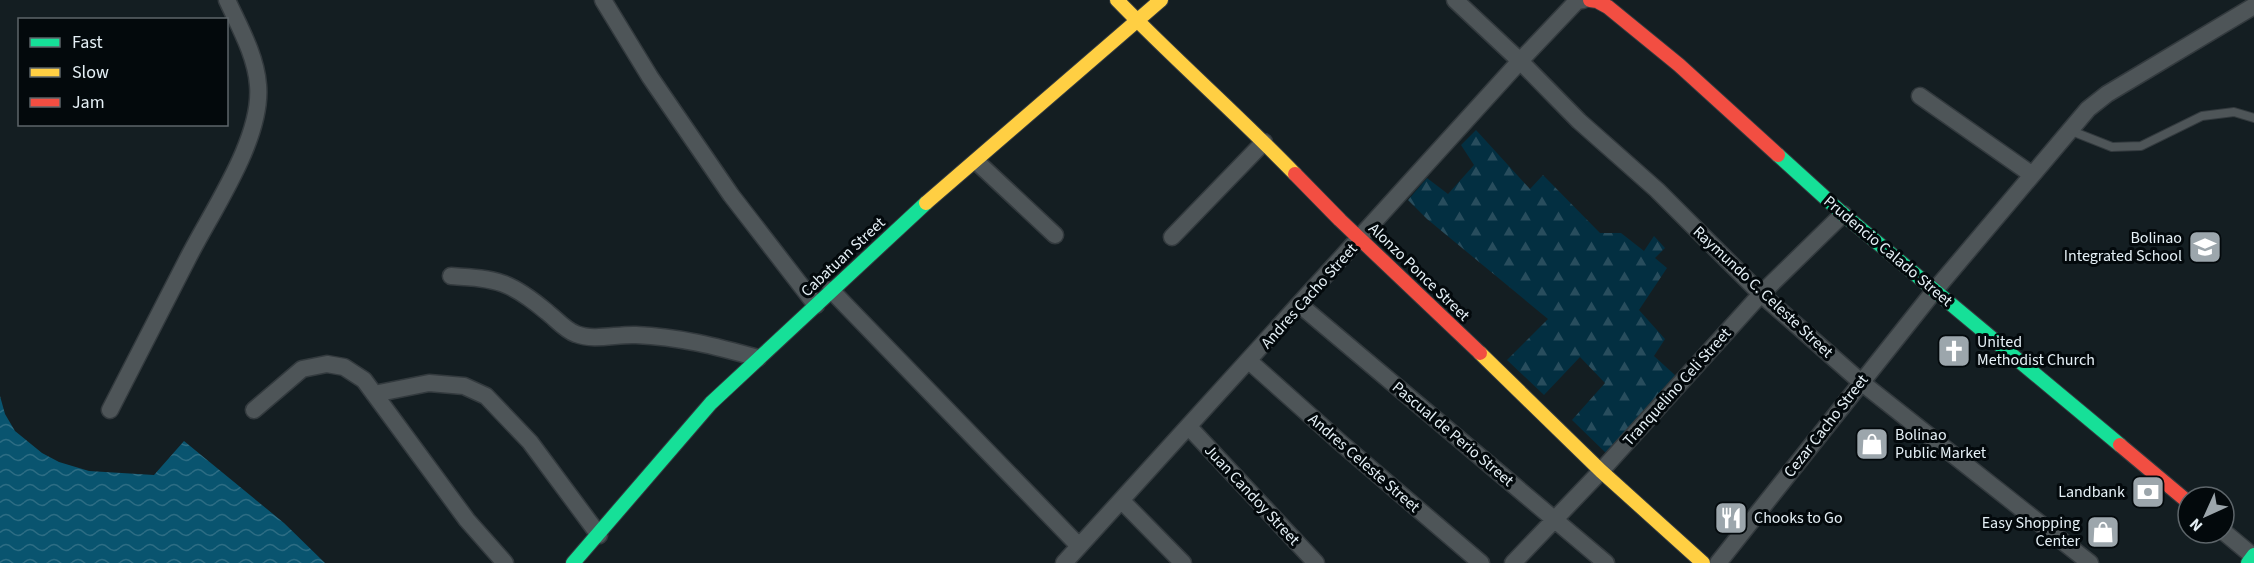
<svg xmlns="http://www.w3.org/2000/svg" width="2254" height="563" viewBox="0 0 2254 563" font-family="'Source Sans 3',sans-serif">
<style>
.forest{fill:url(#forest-firs)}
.water{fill:url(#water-waves)}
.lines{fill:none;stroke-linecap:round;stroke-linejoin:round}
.lane-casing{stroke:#333a3e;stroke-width:10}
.street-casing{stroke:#333a3e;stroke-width:19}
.fast-casing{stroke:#333a3e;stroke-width:16}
.slow-casing{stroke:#333a3e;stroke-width:16}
.jam-casing{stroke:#333a3e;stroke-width:16}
.lane{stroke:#4e5558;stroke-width:8}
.street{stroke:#4e5558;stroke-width:16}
.fast{stroke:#16e098;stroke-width:14}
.slow{stroke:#ffcf43;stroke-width:14}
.jam{stroke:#f24e42;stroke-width:14}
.labels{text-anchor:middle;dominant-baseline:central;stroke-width:6;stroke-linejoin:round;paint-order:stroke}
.poi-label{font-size:16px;fill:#e5f0f6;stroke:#03090c;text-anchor:end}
.street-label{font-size:16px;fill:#e5f0f6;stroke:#03090c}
</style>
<defs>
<pattern id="forest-firs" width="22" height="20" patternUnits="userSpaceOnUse" patternTransform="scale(1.5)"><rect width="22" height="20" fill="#032f41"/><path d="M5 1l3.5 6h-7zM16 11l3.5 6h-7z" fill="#284d5d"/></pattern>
<pattern id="water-waves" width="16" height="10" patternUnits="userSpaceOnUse" patternTransform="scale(1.5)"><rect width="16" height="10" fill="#09546f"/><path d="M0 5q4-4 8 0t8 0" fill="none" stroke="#2d6d84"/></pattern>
</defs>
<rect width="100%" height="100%" fill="#141e22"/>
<path class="forest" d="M 1476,130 L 1530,189 L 1543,175 L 1600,233 L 1621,233 L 1644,251 L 1654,236 L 1665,248 L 1655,258 L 1667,268 L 1639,310 L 1665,339 L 1654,356 L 1676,376 L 1608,455 L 1572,420 L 1605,383 L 1580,357 L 1544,395 L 1507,360 L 1548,319 L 1427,219 L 1408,200 L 1427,178 L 1448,194 L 1474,165 L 1461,145 Z"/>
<path class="water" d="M 0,396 L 5,414 L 15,431 L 42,453 L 59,462 L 89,471 L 154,475 L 184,441 L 284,523 L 325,563 L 0,563 Z"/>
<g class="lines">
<defs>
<path id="lane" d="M 2069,130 L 2112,147 L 2141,146 L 2202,116 L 2234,112 L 2254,118"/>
<path id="street" d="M 603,0 L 650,77 L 731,195 L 816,305
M 1455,0 L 1520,61 L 1579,121 L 1657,190 L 1761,294 L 1861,382 L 2090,563
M 1920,96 L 2031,174
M 977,162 L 1055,235
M 1172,237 L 1264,142
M 451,276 C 498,279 510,281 547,312 C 556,319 565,330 576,334 C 594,341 617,334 636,335 C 680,337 715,346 758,358
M 831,290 L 1079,546
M 1300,305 L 1606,563
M 1249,361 L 1342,444 L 1481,563
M 374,394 L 429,383 L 464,386 L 486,396 L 530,442 L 599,535
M 110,410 C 136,360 161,310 187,260 C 211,212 263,139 258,85 C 256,56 239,26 227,0
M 254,410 L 302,369 L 327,364 L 344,367 L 364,380 L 467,520 L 505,563
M 1189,427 L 1316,563
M 1122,501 L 1183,563
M 2224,532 L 2254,557
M 1064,563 L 1520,61 L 1577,1 L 1583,0
M 1513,563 L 1601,471 L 1761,294 L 1843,214
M 1718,563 L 1935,290 L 2088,109 L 2107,94 L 2254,6"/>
<path id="fast" d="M 1778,155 L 1843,214 L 2120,445
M 573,563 L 711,403 L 926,203
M 2248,563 L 2254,555"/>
<path id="slow" d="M 1117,0 C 1175,60 1237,114 1295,174
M 926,203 L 1161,0
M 1480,353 L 1601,471 L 1703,563"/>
<path id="jam" d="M 1590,0 L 1597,1 L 1608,7 L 1679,65 L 1778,155
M 1295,174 L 1340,220 L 1480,353
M 2120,445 L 2188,502"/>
</defs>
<use href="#lane" class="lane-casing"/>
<use href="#street" class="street-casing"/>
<use href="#fast" class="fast-casing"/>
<use href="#slow" class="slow-casing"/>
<use href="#jam" class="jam-casing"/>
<use href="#lane" class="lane"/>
<use href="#street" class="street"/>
<use href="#fast" class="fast"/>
<use href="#slow" class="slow"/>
<use href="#jam" class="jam"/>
</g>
<defs>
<symbol id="school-square" viewBox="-11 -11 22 22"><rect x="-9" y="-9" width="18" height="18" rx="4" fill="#9ca6ac" stroke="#03090c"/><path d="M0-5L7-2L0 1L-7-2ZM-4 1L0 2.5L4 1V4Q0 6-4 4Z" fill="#fff"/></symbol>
<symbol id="church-square" viewBox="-11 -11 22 22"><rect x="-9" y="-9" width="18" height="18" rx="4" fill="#9ca6ac" stroke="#03090c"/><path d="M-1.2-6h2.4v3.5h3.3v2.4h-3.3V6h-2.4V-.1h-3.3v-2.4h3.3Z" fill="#fff"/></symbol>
<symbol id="shop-square" viewBox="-11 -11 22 22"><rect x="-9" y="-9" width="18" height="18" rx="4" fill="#9ca6ac" stroke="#03090c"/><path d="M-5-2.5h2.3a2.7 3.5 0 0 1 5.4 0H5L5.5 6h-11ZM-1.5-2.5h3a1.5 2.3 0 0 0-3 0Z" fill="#fff"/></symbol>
<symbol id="bank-square" viewBox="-11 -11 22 22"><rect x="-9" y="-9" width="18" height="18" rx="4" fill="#9ca6ac" stroke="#03090c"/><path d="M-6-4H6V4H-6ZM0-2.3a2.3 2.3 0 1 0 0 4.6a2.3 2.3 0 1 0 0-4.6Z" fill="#fff"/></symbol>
<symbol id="restaurant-square" viewBox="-11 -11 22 22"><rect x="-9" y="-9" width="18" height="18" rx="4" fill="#9ca6ac" stroke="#03090c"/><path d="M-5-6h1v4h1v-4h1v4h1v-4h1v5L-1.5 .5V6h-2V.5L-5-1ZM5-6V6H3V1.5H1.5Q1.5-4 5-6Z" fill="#fff"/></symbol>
</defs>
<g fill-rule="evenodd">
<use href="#school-square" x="2186" y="228" width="38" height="38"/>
<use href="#church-square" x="1935" y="332" width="38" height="38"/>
<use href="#shop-square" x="1853" y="425" width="38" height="38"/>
<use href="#bank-square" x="2129" y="473" width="38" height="38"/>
<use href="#restaurant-square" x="1712" y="499" width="38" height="38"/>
<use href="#shop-square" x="2084" y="513" width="38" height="38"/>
</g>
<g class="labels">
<g class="poi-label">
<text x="2182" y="238">Bolinao<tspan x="2182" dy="18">Integrated School</tspan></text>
<text x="1977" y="342" text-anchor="start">United<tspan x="1977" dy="18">Methodist Church</tspan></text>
<text x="1895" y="435" text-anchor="start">Bolinao<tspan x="1895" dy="18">Public Market</tspan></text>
<text x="2125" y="492">Landbank</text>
<text x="1754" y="518" text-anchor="start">Chooks to Go</text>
<text x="2080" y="523">Easy Shopping<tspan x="2080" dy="18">Center</tspan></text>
</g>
<g class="street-label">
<text transform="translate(1888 251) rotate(40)">Prudencio Calado Street</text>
<text transform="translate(843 257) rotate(-43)">Cabatuan Street</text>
<text transform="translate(1419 272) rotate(44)">Alonzo Ponce Street</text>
<text transform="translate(1763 292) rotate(43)">Raymundo C. Celeste Street</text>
<text transform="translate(1309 296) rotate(-48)">Andres Cacho Street</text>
<text transform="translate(1677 387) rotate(-48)">Tranquelino Celi Street</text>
<text transform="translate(1826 426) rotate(-52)">Cezar Cacho Street</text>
<text transform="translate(1453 434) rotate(40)">Pascual de Perio Street</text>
<text transform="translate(1364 463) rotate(41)">Andres Celeste Street</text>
<text transform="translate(1252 495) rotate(47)">Juan Candoy Street</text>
</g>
</g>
<rect x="18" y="18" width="210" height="108" fill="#03090c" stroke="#5d656a" stroke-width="1.5"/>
<rect x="30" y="38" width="30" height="9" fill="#16e098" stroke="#5d656a" stroke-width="1.5"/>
<text x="72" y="48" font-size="18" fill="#e5f0f6">Fast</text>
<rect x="30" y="68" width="30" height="9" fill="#ffcf43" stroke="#5d656a" stroke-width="1.5"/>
<text x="72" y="78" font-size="18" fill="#e5f0f6">Slow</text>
<rect x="30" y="98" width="30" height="9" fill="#f24e42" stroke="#5d656a" stroke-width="1.5"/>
<text x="72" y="108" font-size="18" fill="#e5f0f6">Jam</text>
<g transform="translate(2206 515) rotate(225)"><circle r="28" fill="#03090c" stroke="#5d656a" stroke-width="1.5"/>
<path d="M0-4.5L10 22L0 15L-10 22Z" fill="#9ca6ac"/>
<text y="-9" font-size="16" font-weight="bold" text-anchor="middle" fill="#e5f0f6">N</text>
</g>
</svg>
